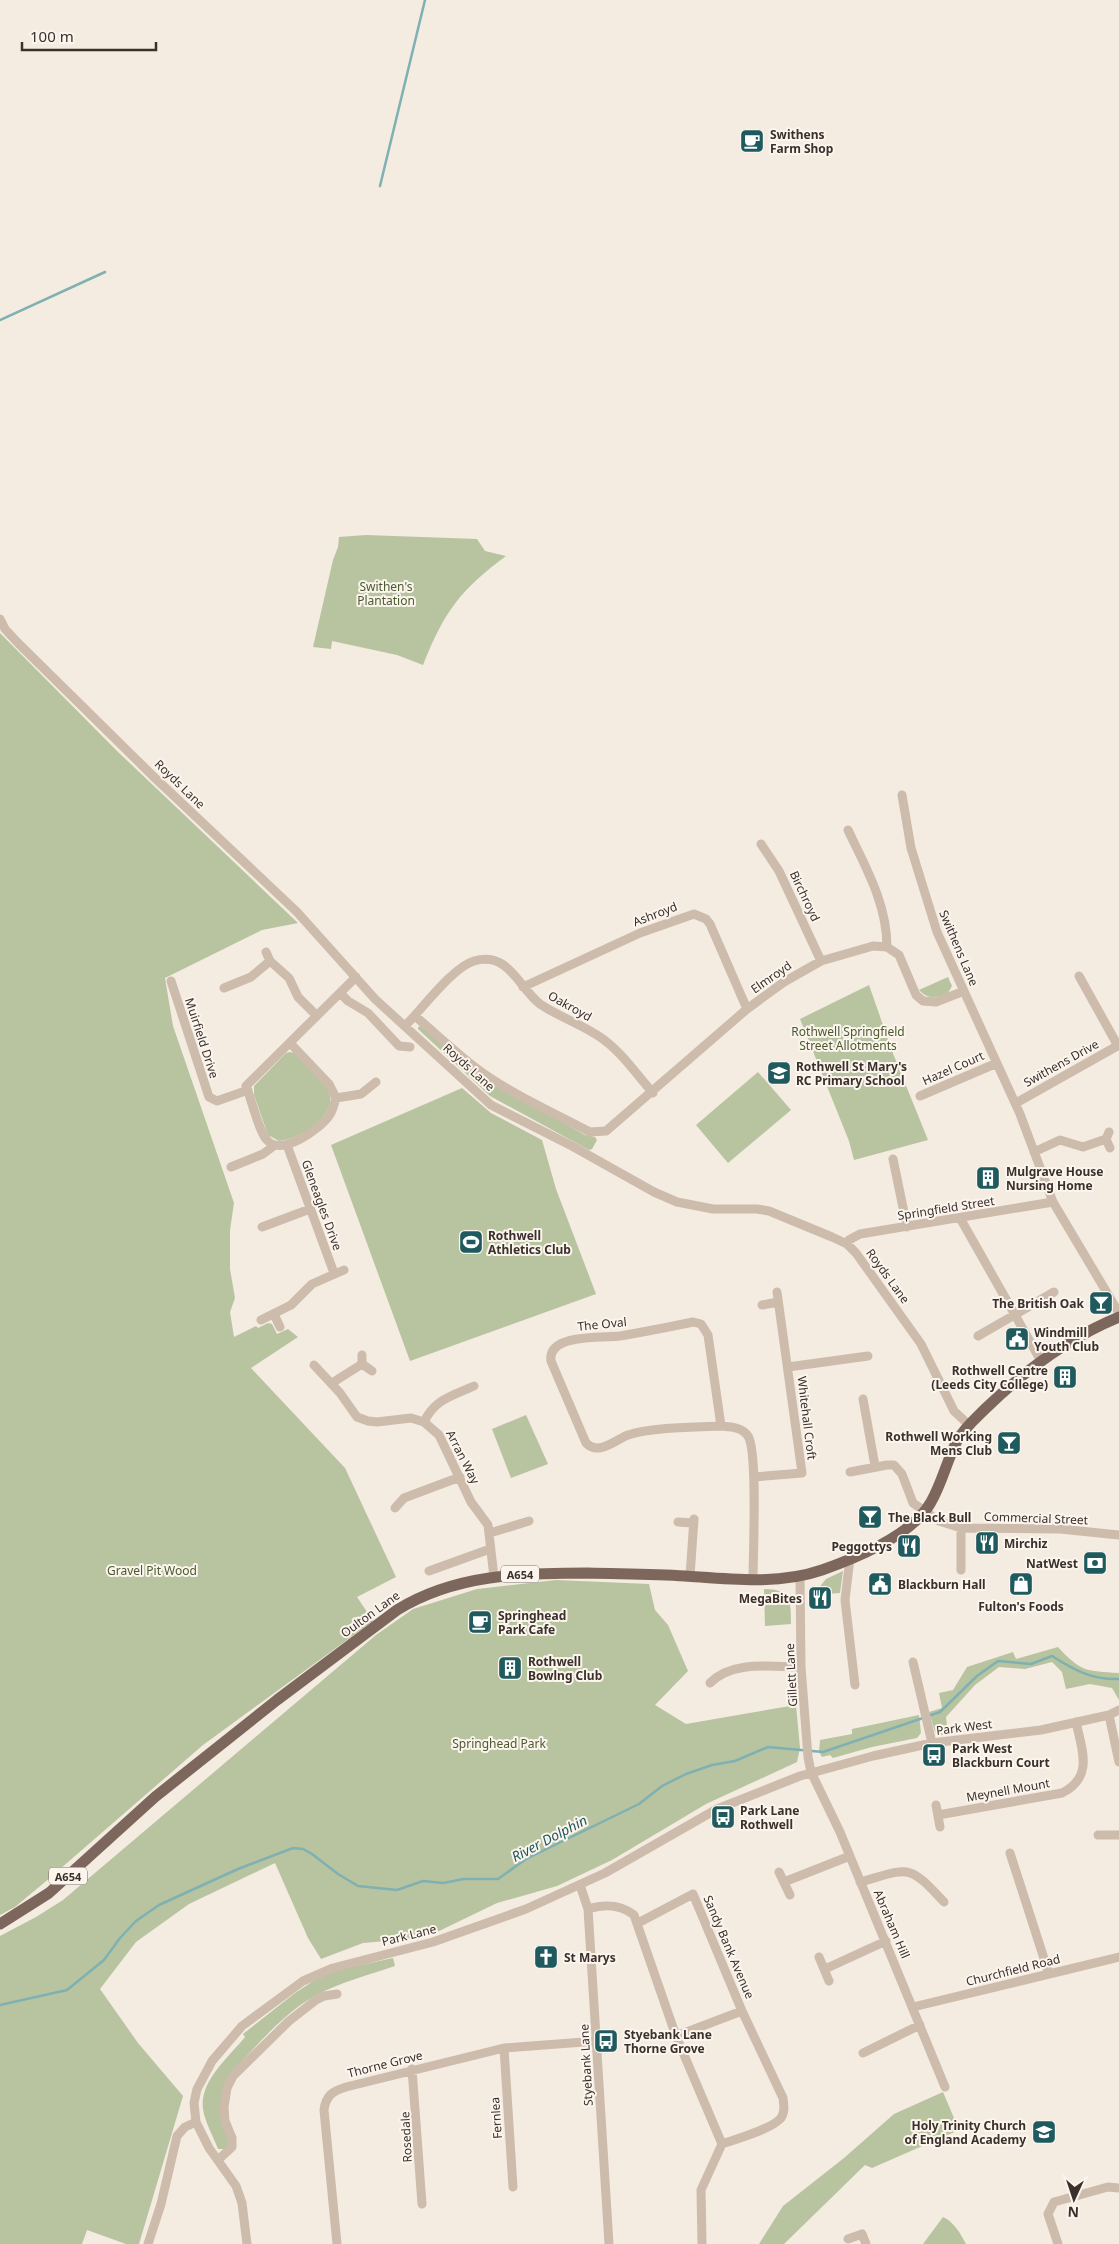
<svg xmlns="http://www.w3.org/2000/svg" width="1119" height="2244" viewBox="0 0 1119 2244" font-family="'Noto Sans',sans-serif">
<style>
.green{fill:#b8c4a0}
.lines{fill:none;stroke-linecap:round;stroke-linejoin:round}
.stream{stroke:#7fb0b2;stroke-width:2.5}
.minor{stroke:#cdbbac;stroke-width:9}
.major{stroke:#7d675c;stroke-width:11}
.labels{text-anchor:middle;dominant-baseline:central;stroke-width:4;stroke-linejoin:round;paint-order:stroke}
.shield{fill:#fbf5ee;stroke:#756b66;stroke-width:1}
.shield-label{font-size:11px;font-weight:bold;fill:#3b302b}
.poi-label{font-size:12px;font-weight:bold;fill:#3b302b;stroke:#fbf5ee;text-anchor:start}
.park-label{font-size:12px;fill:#4a5a2e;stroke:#fbf5ee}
.street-label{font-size:12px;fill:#3b302b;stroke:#fbf5ee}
.water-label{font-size:14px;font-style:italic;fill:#1f5a5e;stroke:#fbf5ee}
</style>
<rect width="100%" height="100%" fill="#f4ebe1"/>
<path class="green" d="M 366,535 L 477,539 L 485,551 L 506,556 C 460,590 444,612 423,665 L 397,655 L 332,641 L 331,649 L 313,647 L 333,560 L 338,547 L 339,537 Z
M 0,633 L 116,750 L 298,923 L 262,930 L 165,978 L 173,1026 L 234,1203 L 230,1230 L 230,1269 L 235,1298 L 230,1312 L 234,1337 L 256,1326 L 258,1328 L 268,1323 L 272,1324 L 277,1334 L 288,1329 L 298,1337 L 251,1368 L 345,1468 L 396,1577 L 357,1597 L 373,1621 L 203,1745 L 45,1882 L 15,1907 L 0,1915 Z
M 948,977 L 952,986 L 948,993 C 937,998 928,1000 919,990 Z
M 869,985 L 892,1051 L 928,1140 L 854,1160 L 849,1141 L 800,1019 Z
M 421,1026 L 476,1074 L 585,1135 L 595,1137 L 597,1140 L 592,1149 L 589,1150 L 490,1096 L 418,1029 L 418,1027 Z
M 290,1052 L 294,1053 C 304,1064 319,1075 327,1088 C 343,1112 300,1140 279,1141 L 268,1135 L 254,1095 L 254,1086 L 286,1053 Z
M 758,1072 L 791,1110 L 728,1163 L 696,1125 Z
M 462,1088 L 491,1113 L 542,1140 L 556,1189 L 596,1294 L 410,1361 L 331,1145 Z
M 526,1415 L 548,1464 L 511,1478 L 492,1429 Z
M 843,1571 L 840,1593 L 813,1595 L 826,1579 Z
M 556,1580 L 649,1584 L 655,1610 L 668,1625 L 688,1671 L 655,1705 L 686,1724 L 796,1705 L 800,1748 L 797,1762 L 706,1804 L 612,1860 L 557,1886 L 497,1903 L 435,1933 L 409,1939 L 363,1943 L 321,1959 L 308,1938 L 275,1863 L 189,1904 L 136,1942 L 100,1989 L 138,2043 L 183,2096 L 139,2244 L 126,2244 L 87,2230 L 82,2244 L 0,2244 L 0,1936 L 36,1917 L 63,1900 L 376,1635 L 413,1609 L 477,1589 Z
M 764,1589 C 791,1589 791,1601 791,1624 L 765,1626 Z
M 1058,1647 C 1081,1672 1086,1671 1119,1673 L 1119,1700 L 1112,1688 L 1090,1684 L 1066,1689 L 1062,1672 L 1052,1662 L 1025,1669 L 999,1667 L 975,1685 L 946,1717 L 948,1734 L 941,1735 L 935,1732 L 929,1712 L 942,1708 L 939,1693 L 953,1690 L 967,1667 L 1013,1652 L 1016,1659 Z
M 919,1715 L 921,1733 L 917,1738 L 872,1747 L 833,1758 L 830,1755 L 822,1757 L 819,1752 L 820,1740 L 852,1734 L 852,1729 Z
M 393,1958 L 395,1966 C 369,1975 340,1982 315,1996 C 282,2014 256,2047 230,2074 L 227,2080 L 228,2145 L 225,2149 L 218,2149 C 213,2136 205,2122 203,2109 C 199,2081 230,2056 245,2037 L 243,2034 L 295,1993 L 315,1980 L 337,1970 Z
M 943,2092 L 959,2130 L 872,2168 L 865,2165 L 784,2244 L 759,2244 L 783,2206 L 844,2158 L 894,2114 Z
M 943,2217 C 953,2221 961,2234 966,2244 L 923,2244 Z"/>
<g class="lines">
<path class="stream" d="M 380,186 L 425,0
M 0,320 L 105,272
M 928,1716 L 940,1712 L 977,1676 L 998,1661 L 1031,1664 L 1052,1656 C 1074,1670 1092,1680 1119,1679
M 0,2005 L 67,1990 L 104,1960 L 120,1938 L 136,1921 L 159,1905 L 238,1869 L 293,1848 L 303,1849 L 312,1854 L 338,1874 L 358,1886 L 397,1890 L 423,1881 L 443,1883 L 464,1879 L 498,1879 L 526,1859 L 639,1804 L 662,1786 L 686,1774 L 712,1765 L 735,1761 L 768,1747 L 823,1752 L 923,1718"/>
<path class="minor" d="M 0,619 L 5,629 L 18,643 L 155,778 L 297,912 L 375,999 L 491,1105 L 572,1146 L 654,1192 L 677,1202 L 713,1209 L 757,1209 L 769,1211 L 832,1237 L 847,1244 L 856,1253 L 921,1344 L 954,1411 L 969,1425
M 902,795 L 911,848 L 937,932 L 1020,1114 L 1053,1202 L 1119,1313
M 848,830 C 866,868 887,904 887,947
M 761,844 L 779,871 L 821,961
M 266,952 L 270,961 L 289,978 L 298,997 L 317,1016
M 1079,976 L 1118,1046
M 171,981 L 209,1097 L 217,1101 L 248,1090
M 523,987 L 640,933 L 694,914 L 706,919 L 710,924 L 747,1009
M 224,988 L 251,977 L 270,961
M 340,993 L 348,1001 L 368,1013 L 399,1046 L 410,1047
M 415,1016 C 435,1033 455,1052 476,1068 C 511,1094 552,1112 590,1132 L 606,1131 L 747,1009 L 784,982 L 821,961 L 873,946 L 887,947 L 899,955 L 916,995 L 923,1001 L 936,1002 L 964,991
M 405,1026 C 422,1009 453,967 474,961 C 509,951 518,987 540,1004 C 559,1017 581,1024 600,1037 C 621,1051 636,1074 653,1093
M 290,1043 L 329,1084 L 336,1098 C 334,1104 333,1111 329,1116 C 320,1129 281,1157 267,1140 C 259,1132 251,1098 246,1086 L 356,977
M 920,1096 L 997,1063
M 336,1098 L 361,1094 L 376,1082
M 1016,1103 L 1119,1045
M 1109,1132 L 1106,1139 L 1110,1148
M 287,1145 L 334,1273
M 1034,1152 L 1060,1140 L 1083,1147 L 1106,1139
M 893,1159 L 907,1227
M 231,1167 L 263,1154 L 275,1145
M 960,1218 L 1041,1361
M 262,1227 L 310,1209
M 847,1244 L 849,1240 L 860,1234 L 1053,1202
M 762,1305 L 778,1302
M 274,1314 L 280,1327
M 261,1320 L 291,1305 L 312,1284 L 344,1270
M 978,1336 L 1054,1292
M 362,1355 L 362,1364 L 372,1371
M 314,1365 L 340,1393 L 357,1417 L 368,1421 L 377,1422 L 411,1418 L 424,1422 L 439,1435 L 471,1502 L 488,1525 L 494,1577
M 788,1367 L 868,1356
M 332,1383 L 362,1364
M 863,1399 L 875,1466
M 424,1422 C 435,1399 452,1396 474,1386
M 721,1426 L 708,1335 L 701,1324 L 693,1322 C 669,1327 644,1332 620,1336 C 604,1338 547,1333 551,1361 L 586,1443 C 599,1456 615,1440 628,1435 C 652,1427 695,1427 721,1426 C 731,1427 742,1427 748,1436 C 758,1451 753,1555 753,1579
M 850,1472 L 887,1465 L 894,1465 L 902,1474 L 913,1503 L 939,1521 L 961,1528 L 1060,1529 L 1119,1535
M 754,1477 L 802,1473 L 777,1292
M 395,1508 L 404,1498 L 460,1477
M 678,1522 L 693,1523
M 490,1533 L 529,1521
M 850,1558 L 845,1600 L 855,1685
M 961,1570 L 961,1528
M 429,1571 L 490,1549
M 690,1576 L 694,1519
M 800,1576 L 801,1667 L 808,1757 L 811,1772 L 840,1832 L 945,2087
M 913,1662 L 932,1743
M 710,1683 C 733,1660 772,1667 801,1667
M 1109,1715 L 1119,1762
M 936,1805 L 940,1827
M 938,1815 L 1062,1793 C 1094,1777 1082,1750 1076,1722
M 1098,1835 L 1119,1835
M 1010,1853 L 1049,1974
M 779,1872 L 790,1895
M 784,1882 L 850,1856
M 860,1882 C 910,1868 908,1863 944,1902
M 580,1885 L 588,1909 L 609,2244
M 588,1909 C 605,1904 620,1904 634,1915 L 676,2036 L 722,2144 C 737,2139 772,2129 781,2118 C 785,2112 784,2105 783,2098 L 742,2011 L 693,1894 L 638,1923
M 819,1957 L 829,1981
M 825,1969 L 886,1941
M 913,2007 L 1119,1957
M 676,2036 L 742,2011
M 504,2048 L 513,2187
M 863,2053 L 920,2025
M 412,2069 L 422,2204
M 218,2160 L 232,2147 L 232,2138 L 225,2121 L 224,2107 L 227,2088 L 233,2076 L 289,2021 L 316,2000 L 324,1996 L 337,1994
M 848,2239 L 862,2234 L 866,2244
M 148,2244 L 161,2204 L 177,2136 L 185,2127 L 196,2122
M 247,2244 L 242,2203 L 236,2186 L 209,2148 L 196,2122 L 194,2103 L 197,2089 L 212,2061 L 242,2026 L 303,1981 L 333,1968 L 433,1942 L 526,1909 L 605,1873 L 717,1809 L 800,1776 L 873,1756 L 932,1743 L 1041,1730 L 1109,1715 L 1119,1710
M 337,2244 L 324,2110 C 326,2095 333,2091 346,2087 L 504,2048 L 597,2041
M 702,2244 L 701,2190 L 722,2144
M 1058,2244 L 1048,2214 L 1054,2202 L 1108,2187 L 1119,2188"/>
<path class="major" d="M 0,1924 L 49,1893 L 155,1797 L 277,1700 L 397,1610 C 455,1574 522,1573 588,1573 C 620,1574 652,1574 685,1576 C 729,1579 779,1585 822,1570 C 856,1558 913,1535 931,1502 C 942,1483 947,1460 957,1441 C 964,1428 975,1419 985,1409 C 1025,1370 1068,1338 1119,1317"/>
</g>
<defs>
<symbol id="cafe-square" viewBox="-11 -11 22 22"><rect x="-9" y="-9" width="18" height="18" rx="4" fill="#1f5a5e" stroke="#fbf5ee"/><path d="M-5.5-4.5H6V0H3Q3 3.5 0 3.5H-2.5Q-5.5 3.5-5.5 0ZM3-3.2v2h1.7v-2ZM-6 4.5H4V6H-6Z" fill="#fff"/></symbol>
<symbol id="school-square" viewBox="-11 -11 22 22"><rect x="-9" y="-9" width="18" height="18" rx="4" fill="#1f5a5e" stroke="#fbf5ee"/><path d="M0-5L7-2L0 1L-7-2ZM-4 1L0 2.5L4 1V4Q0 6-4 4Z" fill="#fff"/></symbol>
<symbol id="building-square" viewBox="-11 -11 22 22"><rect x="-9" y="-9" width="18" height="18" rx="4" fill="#1f5a5e" stroke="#fbf5ee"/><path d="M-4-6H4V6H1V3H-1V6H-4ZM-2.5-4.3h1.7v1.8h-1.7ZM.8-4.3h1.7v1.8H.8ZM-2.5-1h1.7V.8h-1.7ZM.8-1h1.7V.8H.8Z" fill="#fff"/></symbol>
<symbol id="stadium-square" viewBox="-11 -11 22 22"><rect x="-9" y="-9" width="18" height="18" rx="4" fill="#1f5a5e" stroke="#fbf5ee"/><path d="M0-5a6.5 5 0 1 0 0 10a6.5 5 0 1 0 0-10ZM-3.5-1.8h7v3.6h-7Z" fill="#fff"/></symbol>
<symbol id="bar-square" viewBox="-11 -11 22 22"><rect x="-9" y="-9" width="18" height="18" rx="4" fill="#1f5a5e" stroke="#fbf5ee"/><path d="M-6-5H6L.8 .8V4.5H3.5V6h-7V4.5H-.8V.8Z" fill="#fff"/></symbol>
<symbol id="civic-square" viewBox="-11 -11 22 22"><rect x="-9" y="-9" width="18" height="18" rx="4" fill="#1f5a5e" stroke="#fbf5ee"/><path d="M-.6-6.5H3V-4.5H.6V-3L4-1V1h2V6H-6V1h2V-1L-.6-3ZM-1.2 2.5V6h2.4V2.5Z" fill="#fff"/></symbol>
<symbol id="restaurant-square" viewBox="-11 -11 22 22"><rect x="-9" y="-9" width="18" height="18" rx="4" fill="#1f5a5e" stroke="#fbf5ee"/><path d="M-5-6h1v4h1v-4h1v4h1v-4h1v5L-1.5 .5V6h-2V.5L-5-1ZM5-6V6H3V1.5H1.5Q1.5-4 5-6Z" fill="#fff"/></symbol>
<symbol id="bank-square" viewBox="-11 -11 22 22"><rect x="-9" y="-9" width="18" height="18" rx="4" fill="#1f5a5e" stroke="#fbf5ee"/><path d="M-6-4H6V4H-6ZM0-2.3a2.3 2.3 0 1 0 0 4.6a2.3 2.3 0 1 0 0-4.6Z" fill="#fff"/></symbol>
<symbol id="shop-square" viewBox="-11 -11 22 22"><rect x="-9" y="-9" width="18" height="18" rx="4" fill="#1f5a5e" stroke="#fbf5ee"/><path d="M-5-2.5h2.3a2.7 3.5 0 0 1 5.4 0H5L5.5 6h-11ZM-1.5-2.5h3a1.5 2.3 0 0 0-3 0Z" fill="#fff"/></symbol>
<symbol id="bus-square" viewBox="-11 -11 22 22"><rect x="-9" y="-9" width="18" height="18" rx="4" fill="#1f5a5e" stroke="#fbf5ee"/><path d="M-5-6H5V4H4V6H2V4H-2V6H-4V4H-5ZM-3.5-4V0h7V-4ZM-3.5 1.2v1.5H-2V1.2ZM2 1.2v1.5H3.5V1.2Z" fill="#fff"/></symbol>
<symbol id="church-square" viewBox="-11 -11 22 22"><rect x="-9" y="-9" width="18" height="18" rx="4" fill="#1f5a5e" stroke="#fbf5ee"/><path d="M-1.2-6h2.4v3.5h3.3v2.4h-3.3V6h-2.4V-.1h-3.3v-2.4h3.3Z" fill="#fff"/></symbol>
</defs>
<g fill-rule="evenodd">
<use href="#cafe-square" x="738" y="127" width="28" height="28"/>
<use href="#school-square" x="765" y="1059" width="28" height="28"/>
<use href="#building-square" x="974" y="1164" width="28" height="28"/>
<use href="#stadium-square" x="457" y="1228" width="28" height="28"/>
<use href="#bar-square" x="1087" y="1289" width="28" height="28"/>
<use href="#civic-square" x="1003" y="1325" width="28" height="28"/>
<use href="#building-square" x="1051" y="1363" width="28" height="28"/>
<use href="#bar-square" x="995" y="1429" width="28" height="28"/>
<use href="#bar-square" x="856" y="1503" width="28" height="28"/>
<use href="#restaurant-square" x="973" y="1529" width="28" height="28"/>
<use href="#restaurant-square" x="895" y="1532" width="28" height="28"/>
<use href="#bank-square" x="1081" y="1549" width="28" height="28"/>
<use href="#civic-square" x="866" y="1570" width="28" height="28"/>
<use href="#shop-square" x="1007" y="1570" width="28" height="28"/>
<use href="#restaurant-square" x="806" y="1584" width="28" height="28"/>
<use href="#cafe-square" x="466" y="1608" width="28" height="28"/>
<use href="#building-square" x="496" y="1654" width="28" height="28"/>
<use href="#bus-square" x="920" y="1741" width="28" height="28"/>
<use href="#bus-square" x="709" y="1803" width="28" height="28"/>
<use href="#church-square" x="532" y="1943" width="28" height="28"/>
<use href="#bus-square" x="592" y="2027" width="28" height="28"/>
<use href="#school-square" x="1030" y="2118" width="28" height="28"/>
</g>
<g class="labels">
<g class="shield">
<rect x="501" y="1565.5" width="38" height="17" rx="4"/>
<rect x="49" y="1867.5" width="38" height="17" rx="4"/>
</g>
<g class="shield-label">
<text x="520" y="1574">A654</text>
<text x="68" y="1876">A654</text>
</g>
<g class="poi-label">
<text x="770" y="134">Swithens<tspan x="770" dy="14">Farm Shop</tspan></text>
<text x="796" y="1066">Rothwell St Mary's<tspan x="796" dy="14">RC Primary School</tspan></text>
<text x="1006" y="1171">Mulgrave House<tspan x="1006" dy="14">Nursing Home</tspan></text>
<text x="488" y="1235">Rothwell<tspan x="488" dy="14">Athletics Club</tspan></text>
<text x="1084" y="1303" text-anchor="end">The British Oak</text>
<text x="1034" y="1332">Windmill<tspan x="1034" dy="14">Youth Club</tspan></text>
<text x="1048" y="1370" text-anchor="end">Rothwell Centre<tspan x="1048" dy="14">(Leeds City College)</tspan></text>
<text x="992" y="1436" text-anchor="end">Rothwell Working<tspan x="992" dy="14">Mens Club</tspan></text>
<text x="888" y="1517">The Black Bull</text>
<text x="1004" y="1543">Mirchiz</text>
<text x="892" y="1546" text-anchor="end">Peggottys</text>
<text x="1078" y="1563" text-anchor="end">NatWest</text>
<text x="898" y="1584">Blackburn Hall</text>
<text x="802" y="1598" text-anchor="end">MegaBites</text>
<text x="1021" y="1606" text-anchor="middle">Fulton's Foods</text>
<text x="498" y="1615">Springhead<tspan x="498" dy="14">Park Cafe</tspan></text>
<text x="528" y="1661">Rothwell<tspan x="528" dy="14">Bowlng Club</tspan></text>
<text x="952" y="1748">Park West<tspan x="952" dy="14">Blackburn Court</tspan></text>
<text x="740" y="1810">Park Lane<tspan x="740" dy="14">Rothwell</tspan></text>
<text x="564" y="1957">St Marys</text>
<text x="624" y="2034">Styebank Lane<tspan x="624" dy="14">Thorne Grove</tspan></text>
<text x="1026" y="2125" text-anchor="end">Holy Trinity Church<tspan x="1026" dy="14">of England Academy</tspan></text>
</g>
<g class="park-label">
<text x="386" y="586">Swithen's<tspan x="386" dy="14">Plantation</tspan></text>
<text x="848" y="1031">Rothwell Springfield<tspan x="848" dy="14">Street Allotments</tspan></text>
<text x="152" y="1570">Gravel Pit Wood</text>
<text x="499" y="1743">Springhead Park</text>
</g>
<g class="street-label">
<text transform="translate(180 784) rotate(44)">Royds Lane</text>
<text transform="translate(805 896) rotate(65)">Birchroyd</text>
<text transform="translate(655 914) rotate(-21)">Ashroyd</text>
<text transform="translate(959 948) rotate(67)">Swithens Lane</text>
<text transform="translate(771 977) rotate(-35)">Elmroyd</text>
<text transform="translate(570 1006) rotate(29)">Oakroyd</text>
<text transform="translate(202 1038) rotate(72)">Muirfield Drive</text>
<text transform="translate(1061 1063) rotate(-29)">Swithens Drive</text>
<text transform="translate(469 1067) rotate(42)">Royds Lane</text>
<text transform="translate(953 1068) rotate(-24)">Hazel Court</text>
<text transform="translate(322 1205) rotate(70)">Gleneagles Drive</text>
<text transform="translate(946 1208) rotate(-9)">Springfield Street</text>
<text transform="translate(888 1276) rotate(54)">Royds Lane</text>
<text transform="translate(602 1324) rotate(-6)">The Oval</text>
<text transform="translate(807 1418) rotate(83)">Whitehall Croft</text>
<text transform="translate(463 1457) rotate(63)">Arran Way</text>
<text transform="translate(1036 1518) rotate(2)">Commercial Street</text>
<text transform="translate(370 1614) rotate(-36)">Oulton Lane</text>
<text transform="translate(791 1675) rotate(-93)">Gillett Lane</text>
<text transform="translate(964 1727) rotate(-7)">Park West</text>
<text transform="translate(1008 1790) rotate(-10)">Meynell Mount</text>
<text transform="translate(892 1924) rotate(67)">Abraham Hill</text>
<text transform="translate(409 1935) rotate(-14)">Park Lane</text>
<text transform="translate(729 1947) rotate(67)">Sandy Bank Avenue</text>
<text transform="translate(1013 1970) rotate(-14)">Churchfield Road</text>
<text transform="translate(385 2064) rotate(-14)">Thorne Grove</text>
<text transform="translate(586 2065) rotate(-93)">Styebank Lane</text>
<text transform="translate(496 2118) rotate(-94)">Fernlea</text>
<text transform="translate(406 2137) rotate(-93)">Rosedale</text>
</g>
<g class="water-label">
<text transform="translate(549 1838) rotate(-28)">River Dolphin</text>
</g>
</g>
<g transform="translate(1074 2199) rotate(183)" stroke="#fbf5ee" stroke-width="4" paint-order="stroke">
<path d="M0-4L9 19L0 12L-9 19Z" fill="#3b302b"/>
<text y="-8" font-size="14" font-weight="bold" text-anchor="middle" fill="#3b302b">N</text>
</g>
<path d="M22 42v8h134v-8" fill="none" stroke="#3b302b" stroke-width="2.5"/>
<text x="30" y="42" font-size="15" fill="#3b302b" stroke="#fbf5ee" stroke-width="4" paint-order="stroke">100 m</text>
</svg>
